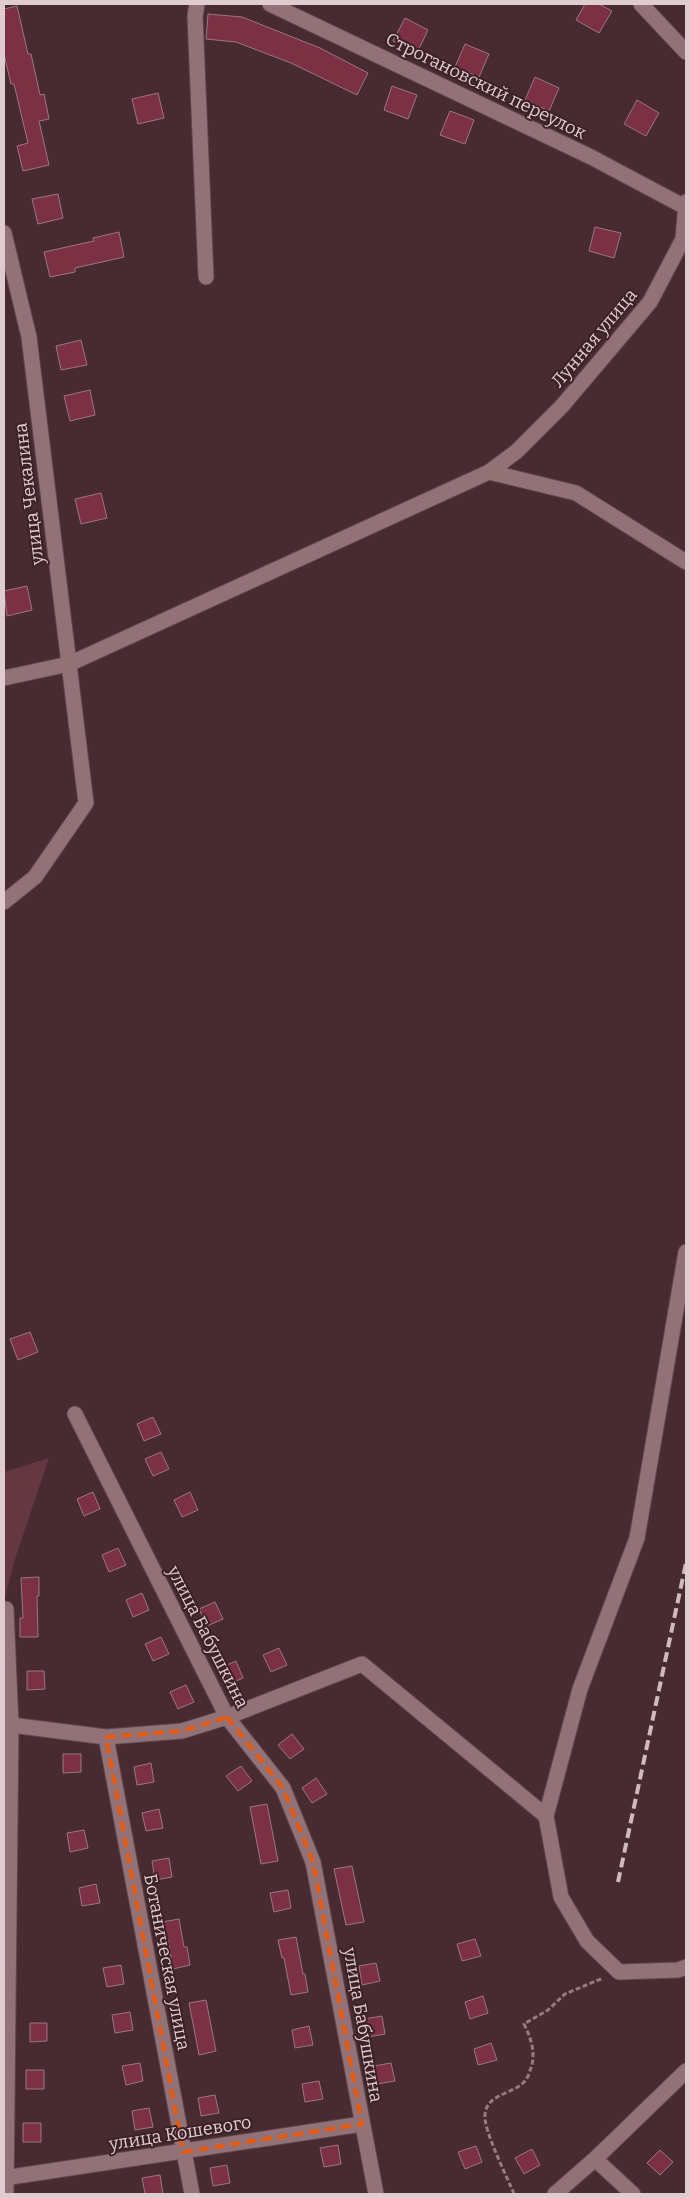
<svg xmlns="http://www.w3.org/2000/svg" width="690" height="2198" viewBox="0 0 690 2198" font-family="Bitter,serif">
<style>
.green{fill:#643741}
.building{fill:#7b3044;stroke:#9a787f}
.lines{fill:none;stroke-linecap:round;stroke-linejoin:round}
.minor-casing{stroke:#5f474c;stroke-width:17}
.path{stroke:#947d82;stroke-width:3;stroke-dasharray:5 2.5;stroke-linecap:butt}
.minor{stroke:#927177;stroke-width:15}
.rail{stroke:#cfbbbf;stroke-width:4;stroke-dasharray:10 5;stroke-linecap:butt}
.marked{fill:none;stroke:#e8590c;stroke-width:4;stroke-dasharray:10 6;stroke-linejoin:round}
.labels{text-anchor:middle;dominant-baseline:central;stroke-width:4;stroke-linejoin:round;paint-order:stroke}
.street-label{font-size:18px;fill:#dfccd0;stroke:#3c2127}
</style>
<rect width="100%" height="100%" fill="#472b31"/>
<path class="green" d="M 49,1458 L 15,1559 L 4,1601 L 4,1472 Z"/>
<path class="building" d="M 585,4 L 599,4 L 612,11 L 599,33 L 576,20 Z
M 17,6 L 28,54 L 31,54 L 40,95 L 44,94 L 49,119 L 39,121 L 49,165 L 23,171 L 17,146 L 28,143 L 14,84 L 11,84 L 4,54 L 4,9 Z
M 208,14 L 242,17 L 320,48 L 368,73 L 357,95 L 291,63 L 236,42 L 206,39 Z
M 405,18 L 428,30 L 417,53 L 393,41 Z
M 465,44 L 489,54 L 479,77 L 455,67 Z
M 535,77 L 559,88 L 549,111 L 525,100 Z
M 392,86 L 417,95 L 408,119 L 384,110 Z
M 158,93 L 164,118 L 138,124 L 132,99 Z
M 637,100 L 659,113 L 646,136 L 624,124 Z
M 450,111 L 474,120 L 465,144 L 440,135 Z
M 58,194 L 63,218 L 38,224 L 32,199 Z
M 595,227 L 621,233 L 614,258 L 589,251 Z
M 119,232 L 124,257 L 75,268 L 75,272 L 50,277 L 44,252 L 94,241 L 93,238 Z
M 81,340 L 87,365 L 61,370 L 56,346 Z
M 90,390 L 95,415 L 70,421 L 64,396 Z
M 101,493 L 107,518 L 81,524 L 75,499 Z
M 27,586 L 32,610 L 7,616 L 4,591 Z
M 30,1332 L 38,1352 L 18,1360 L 10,1339 Z
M 153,1417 L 161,1434 L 144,1441 L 137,1424 Z
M 161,1452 L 169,1469 L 153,1476 L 145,1459 Z
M 93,1492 L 100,1509 L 84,1516 L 77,1499 Z
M 190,1492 L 198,1510 L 182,1517 L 174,1500 Z
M 118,1548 L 126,1565 L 109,1572 L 102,1555 Z
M 39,1577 L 39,1596 L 37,1596 L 38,1637 L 20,1637 L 20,1618 L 23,1618 L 21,1578 Z
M 142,1593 L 149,1610 L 133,1617 L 126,1600 Z
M 215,1602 L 223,1619 L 207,1626 L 199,1609 Z
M 161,1637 L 169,1654 L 153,1661 L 145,1644 Z
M 279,1648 L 287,1665 L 271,1672 L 263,1655 Z
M 236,1661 L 243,1678 L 227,1685 L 220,1668 Z
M 27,1671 L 44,1671 L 45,1689 L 27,1690 Z
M 186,1685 L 194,1702 L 178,1709 L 170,1692 Z
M 292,1734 L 304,1749 L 290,1759 L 278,1745 Z
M 63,1754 L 81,1754 L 81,1772 L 63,1773 Z
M 151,1763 L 154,1782 L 137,1785 L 134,1767 Z
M 241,1766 L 252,1781 L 238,1791 L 226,1776 Z
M 316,1778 L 327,1794 L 312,1803 L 302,1788 Z
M 267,1804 L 278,1861 L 261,1864 L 250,1807 Z
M 159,1809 L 163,1828 L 146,1831 L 142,1813 Z
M 84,1830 L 88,1848 L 70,1852 L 67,1833 Z
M 169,1858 L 172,1877 L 155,1880 L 152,1861 Z
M 352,1866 L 364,1922 L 346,1925 L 334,1869 Z
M 96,1884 L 100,1903 L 82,1906 L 79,1888 Z
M 288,1890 L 291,1908 L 274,1912 L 270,1893 Z
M 179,1919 L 184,1947 L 187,1947 L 190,1965 L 173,1969 L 168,1940 L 165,1940 L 162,1922 Z
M 296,1937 L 303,1974 L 305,1974 L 308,1992 L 291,1995 L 284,1958 L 282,1958 L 278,1940 Z
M 475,1939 L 481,1956 L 462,1961 L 457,1944 Z
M 376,1963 L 380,1981 L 362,1985 L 359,1966 Z
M 121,1965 L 124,1984 L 107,1987 L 103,1968 Z
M 483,1996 L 488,2013 L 470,2019 L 465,2002 Z
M 206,2000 L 216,2051 L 199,2055 L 189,2003 Z
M 130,2012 L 133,2030 L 115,2033 L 112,2015 Z
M 382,2016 L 385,2034 L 368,2037 L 364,2019 Z
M 30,2023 L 47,2023 L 47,2041 L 30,2042 Z
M 309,2026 L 313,2045 L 295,2048 L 292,2030 Z
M 491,2043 L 497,2060 L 478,2065 L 474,2049 Z
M 140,2063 L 143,2081 L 126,2085 L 122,2066 Z
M 391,2063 L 395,2081 L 377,2084 L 374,2066 Z
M 26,2070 L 44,2070 L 44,2089 L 26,2089 Z
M 319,2081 L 323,2099 L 305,2102 L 302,2084 Z
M 215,2095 L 219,2113 L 201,2116 L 198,2098 Z
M 149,2108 L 153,2127 L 135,2130 L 132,2111 Z
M 23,2123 L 41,2123 L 41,2142 L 23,2142 Z
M 338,2145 L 341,2164 L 324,2167 L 320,2148 Z
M 476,2146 L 482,2162 L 465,2169 L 458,2152 Z
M 532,2149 L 540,2165 L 524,2174 L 515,2158 Z
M 660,2150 L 673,2162 L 660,2175 L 647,2163 Z
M 227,2165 L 230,2183 L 213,2186 L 210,2168 Z
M 160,2175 L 163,2194 L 145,2194 L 142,2178 Z"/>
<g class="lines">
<defs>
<path id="minor" d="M 197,4 L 195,16 L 206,277
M 270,4 L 591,157 L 685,207
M 641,4 L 686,52
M 4,233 L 29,337 L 86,803 L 35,877 L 4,902
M 489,472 L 517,451 L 562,406 L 650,302 L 683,239 L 686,202
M 4,678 L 69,664 L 489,472 L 576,493 L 686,562
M 686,1252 L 637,1538 L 580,1689 L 546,1816 L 561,1897 L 587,1941 L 619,1972 L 678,1970 L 686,1967
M 75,1414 L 227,1717 L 283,1788 L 313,1862 L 376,2194
M 6,1609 L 11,1725 L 6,2194
M 11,1725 L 106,1737 L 182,1731 L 227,1717 L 362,1664 L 546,1816
M 106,1737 L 192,2194
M 595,2159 L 633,2194
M 4,2178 L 362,2124
M 555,2194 L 595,2159 L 686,2071"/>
</defs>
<use href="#minor" class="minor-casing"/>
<path class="path" d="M 514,2194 C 508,2179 483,2129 485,2115 C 486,2094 513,2094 524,2082 C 528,2079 529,2072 531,2068 C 536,2053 531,2038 524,2024 L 548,2010 L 565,1994 L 603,1978"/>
<use href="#minor" class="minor"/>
<path class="rail" d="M 618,1882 L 686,1563"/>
</g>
<path class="marked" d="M 227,1717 L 283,1788 L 313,1862 L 362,2124 L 183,2152 L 106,1737 L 182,1731 Z"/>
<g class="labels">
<g class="street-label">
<text transform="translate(486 86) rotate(26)">Строгановский переулок</text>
<text transform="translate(594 338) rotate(-50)">Лунная улица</text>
<text transform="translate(29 494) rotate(-97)">улица Чекалина</text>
<text transform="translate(208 1637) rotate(63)">улица Бабушкина</text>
<text transform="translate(167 1962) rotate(79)">Ботаническая улица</text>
<text transform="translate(363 2025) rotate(80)">улица Бабушкина</text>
<text transform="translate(180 2133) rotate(-9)">улица Кошевого</text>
</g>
</g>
<rect width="690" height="2198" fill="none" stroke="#dfccd0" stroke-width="10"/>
</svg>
